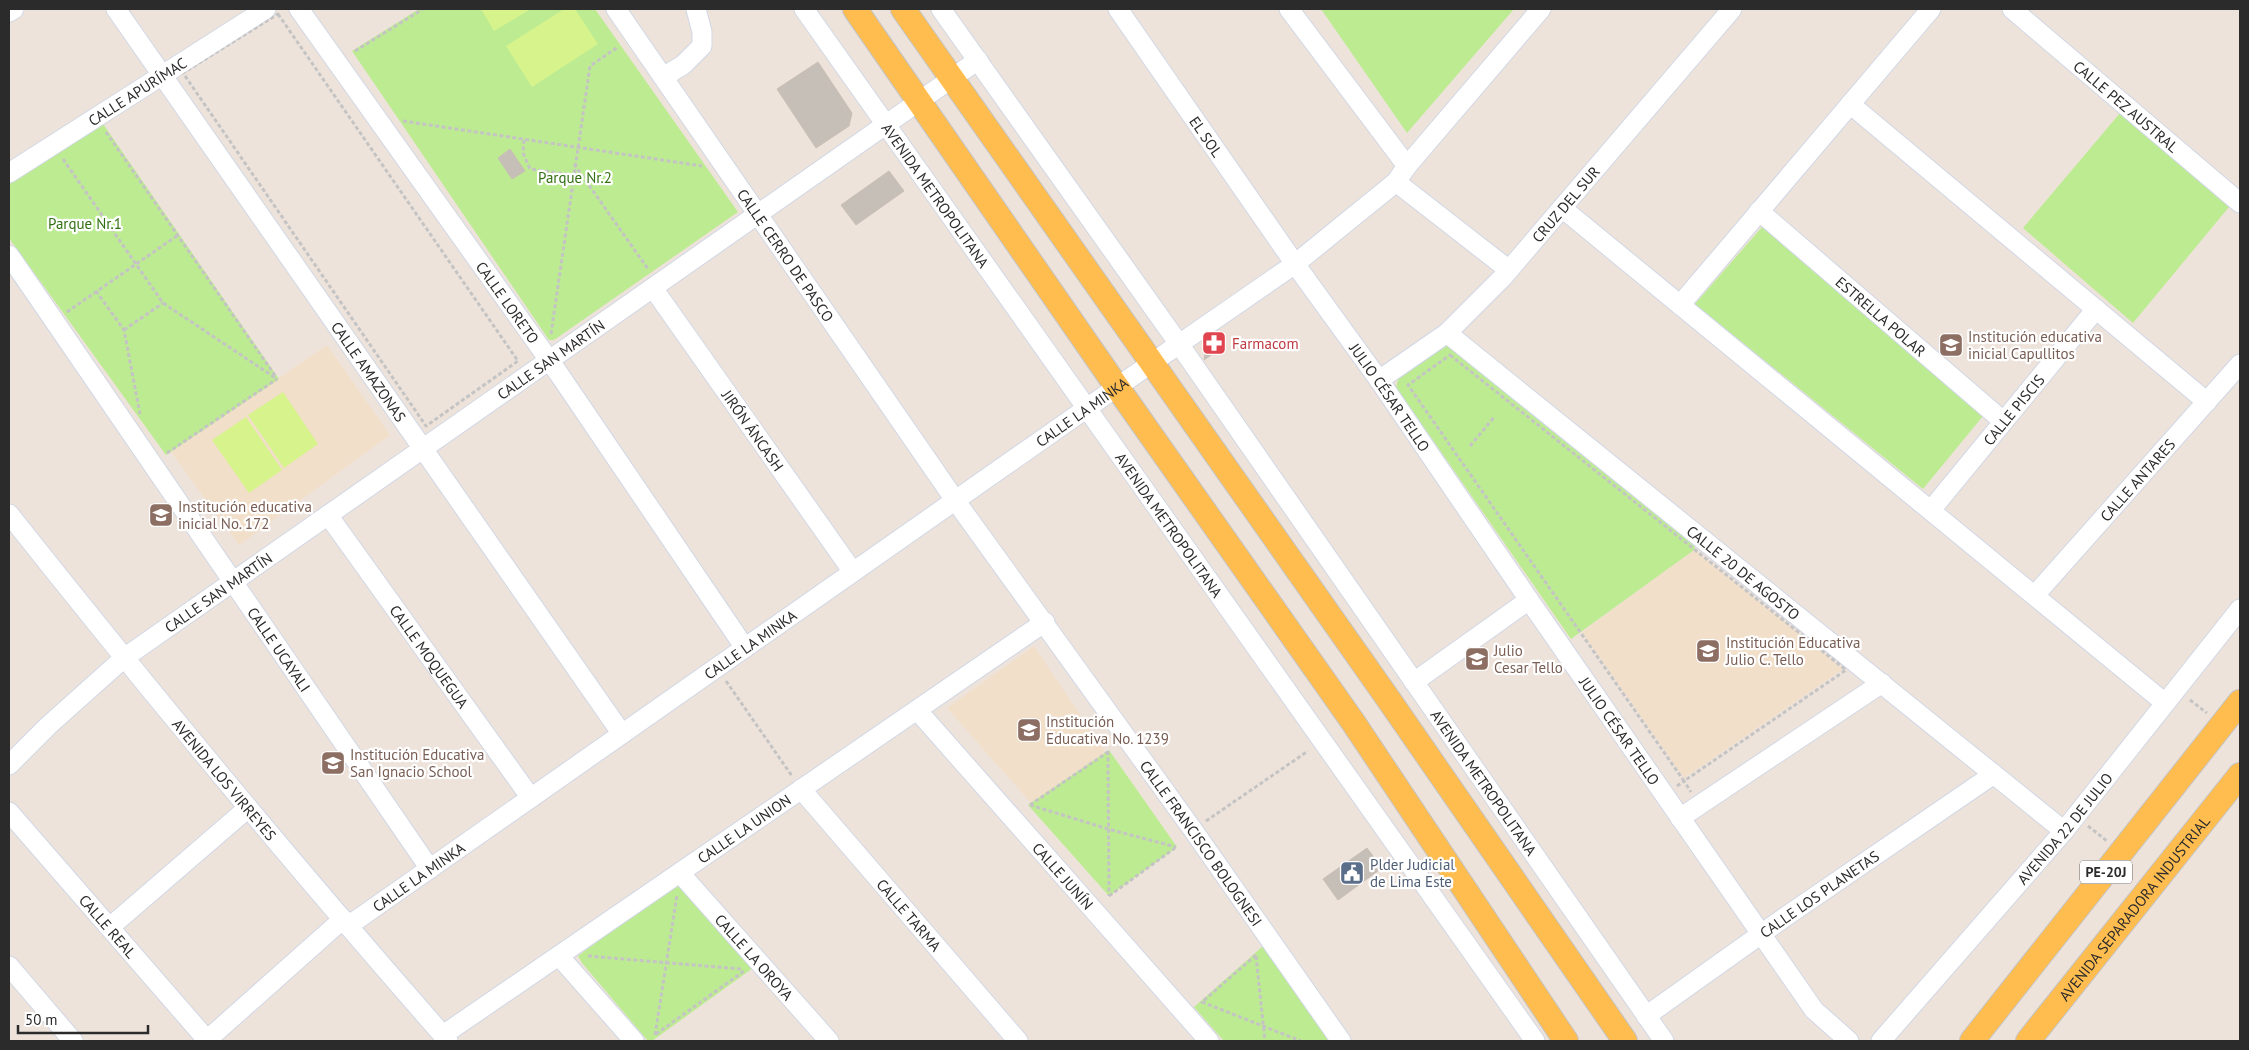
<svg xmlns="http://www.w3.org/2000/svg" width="2249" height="1050" viewBox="0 0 2249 1050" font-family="'PT Sans',sans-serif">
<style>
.education{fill:#f2dfc9}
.green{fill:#bdeb92}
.pitch{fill:#d6f38c}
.building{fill:#c6bfb7;stroke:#cabfb5}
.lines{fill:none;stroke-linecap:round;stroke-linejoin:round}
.minor-casing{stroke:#d0d7e5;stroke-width:21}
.major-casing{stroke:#c4c4c4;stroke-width:26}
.path{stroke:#c4c4c4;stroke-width:3;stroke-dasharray:4 2.5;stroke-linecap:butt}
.minor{stroke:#fff;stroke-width:19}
.major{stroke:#ffbd50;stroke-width:24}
.labels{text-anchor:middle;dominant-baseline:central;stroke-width:4.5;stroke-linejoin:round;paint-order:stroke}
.shield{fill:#fff;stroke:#6b6b6b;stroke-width:1}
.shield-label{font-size:14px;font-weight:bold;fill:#2b2b2b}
.street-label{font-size:15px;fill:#2b2b2b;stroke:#fff}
.park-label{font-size:15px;fill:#337012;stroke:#fff}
.education-label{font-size:15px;fill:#785e54;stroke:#fff;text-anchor:start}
.health-label{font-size:15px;fill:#be3a42;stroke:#fff;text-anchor:start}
.service-label{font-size:15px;fill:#4e5e75;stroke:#fff;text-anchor:start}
</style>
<rect width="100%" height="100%" fill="#eee3db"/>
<path class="education" d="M 327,345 L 390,435 L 239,545 L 171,452 Z
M 1694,550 L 1843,669 L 1684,778 L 1582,632 Z
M 1034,646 L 1105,752 L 1031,803 L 947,708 Z"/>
<path class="green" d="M 419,9 L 595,9 L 738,212 L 554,340 L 549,340 L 352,51 Z
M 1321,9 L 1514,9 L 1407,133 Z
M 2120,113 L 2229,207 L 2133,323 L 2023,228 Z
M 99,118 L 279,379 L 166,455 L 9,238 L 9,176 Z
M 1762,227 L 1983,416 L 1923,489 L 1695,304 Z
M 1443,344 L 1459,344 L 1696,542 L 1694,550 L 1571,639 L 1396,387 L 1399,376 Z
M 1109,750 L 1177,847 L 1109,896 L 1028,805 Z
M 681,885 L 753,968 L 652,1041 L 648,1041 L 582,963 L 578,956 L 672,886 Z
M 1263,946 L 1333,1041 L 1224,1041 L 1194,1007 Z"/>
<path class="pitch" d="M 481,9 L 531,9 L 494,31 Z
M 564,9 L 575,9 L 598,44 L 532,87 L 506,46 Z
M 283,392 L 318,444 L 284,468 L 248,415 Z
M 246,417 L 282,470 L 249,493 L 212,440 Z"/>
<path class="building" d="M 818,62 L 852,113 L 849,126 L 816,148 L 777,89 Z
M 510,149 L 525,171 L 512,179 L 498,158 Z
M 889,171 L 904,191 L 856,225 L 841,205 Z
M 1215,334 L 1224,346 L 1204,360 L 1207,339 Z
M 1367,848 L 1382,868 L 1338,900 L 1323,879 Z"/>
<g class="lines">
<defs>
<g id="minor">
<path id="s1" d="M 116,9 L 622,734"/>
<path id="s2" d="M 299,9 L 559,374 L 745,648"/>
<path id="s3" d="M 616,9 L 955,500 L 1193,830 L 1341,1041"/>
<path id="s4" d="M 804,9 L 1535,1041"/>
<path id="s5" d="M 941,9 L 1179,344 L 1664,1041"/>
<path id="s6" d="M 1118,9 L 1295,264 L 1379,380 L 1529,600 L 1814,1010 L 1849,1041"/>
<path d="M 1289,9 L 1407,166"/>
<path id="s7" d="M 2012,9 L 2240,203"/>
<path d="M 9,12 L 14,9"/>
<path d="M 663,77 L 683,65 L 702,46 L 702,32 L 696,9"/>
<path d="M 1850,104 L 2207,402"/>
<path id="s8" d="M 9,173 L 266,9"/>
<path d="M 1396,182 L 1509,270"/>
<path d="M 1562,208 L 2165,703"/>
<path id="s9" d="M 1759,211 L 2003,421"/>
<path id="s10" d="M 9,255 L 430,869"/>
<path id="s11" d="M 653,288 L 853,572"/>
<path d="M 1680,305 L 1931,9"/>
<path id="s12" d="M 1447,333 L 2064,831"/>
<path id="s13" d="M 1379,380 L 1447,333 L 1503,277 L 1732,9"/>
<path id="s14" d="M 1931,510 L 2096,309"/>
<path id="s15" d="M 9,514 C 151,693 297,869 448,1041"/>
<path id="s16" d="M 328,515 L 531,798"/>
<path id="s17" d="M 2035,595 L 2240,364"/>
<path d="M 1414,682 L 1529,600"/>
<path id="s18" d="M 917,710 L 1209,1041"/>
<path id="s19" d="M 9,765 L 49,725 L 124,658 L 978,60"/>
<path id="s20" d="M 801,789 L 1018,1041"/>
<path id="s21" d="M 9,812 L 208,1041"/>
<path d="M 1680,818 L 1882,683"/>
<path id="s22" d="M 680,873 L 829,1041"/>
<path id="s23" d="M 348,926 L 1117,387 L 1295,264 L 1396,182 L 1407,166 L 1541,9"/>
<path d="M 110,927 L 248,808"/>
<path d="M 559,956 L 634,1041"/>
<path d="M 9,966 L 73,1041"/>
<path id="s24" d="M 1646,1016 L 1788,915 L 1994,774"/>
<path id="s25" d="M 443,1035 L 1045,622"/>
<path d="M 207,1040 L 343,919"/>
<path id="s26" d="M 1881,1041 L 2064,831 L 2240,609"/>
</g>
<g id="major">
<path d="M 855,9 L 1117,387 L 1353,722 L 1566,1041"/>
<path d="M 903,9 L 1389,700 L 1625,1041"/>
<path d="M 1972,1041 L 2240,702"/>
<path id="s27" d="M 2028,1041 L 2240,775"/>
</g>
</defs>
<use href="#minor" class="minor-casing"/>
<use href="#major" class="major-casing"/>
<path class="path" d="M 278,14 L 518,361 L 426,426 L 183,73 Z
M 355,51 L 423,9
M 403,121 L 702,166
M 106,132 L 276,377
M 524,140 L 523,153 L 530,169 L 572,175
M 63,159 L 163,303 L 277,379
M 574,164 L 648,269
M 96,291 L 124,330 L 140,414
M 67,312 L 178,235
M 124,330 L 163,303
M 551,334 L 590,66 L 618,47
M 1450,355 L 1846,670 L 1684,781 L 1408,385 Z
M 1470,446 L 1495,416
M 167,453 L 277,379
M 726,681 L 792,776
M 2190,700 L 2207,713
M 1108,751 L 1109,896
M 1677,786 L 1684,781 L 1691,792
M 1030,805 L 1108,829 L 1176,847
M 1030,805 L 1108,752
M 1206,821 L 1308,751
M 2088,826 L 2107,841
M 1109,896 L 1175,848
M 1256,955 L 1202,1002 L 1301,1041
M 588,956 L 741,969
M 1256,956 L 1265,1041
M 656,1034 L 744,971
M 655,1035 L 677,895"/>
<use href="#minor" class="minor"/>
<use href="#major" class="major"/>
</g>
<defs>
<symbol id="pharmacy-square" viewBox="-11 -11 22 22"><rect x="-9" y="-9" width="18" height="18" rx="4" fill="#e0444e" stroke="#fff"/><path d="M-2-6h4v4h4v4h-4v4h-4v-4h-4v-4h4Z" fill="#fff"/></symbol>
<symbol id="school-square" viewBox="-11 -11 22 22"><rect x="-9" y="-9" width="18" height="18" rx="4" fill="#8d6e63" stroke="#fff"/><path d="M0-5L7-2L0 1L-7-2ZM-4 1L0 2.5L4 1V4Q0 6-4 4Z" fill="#fff"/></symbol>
<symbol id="civic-square" viewBox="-11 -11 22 22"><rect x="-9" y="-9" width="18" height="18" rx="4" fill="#5c6f8a" stroke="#fff"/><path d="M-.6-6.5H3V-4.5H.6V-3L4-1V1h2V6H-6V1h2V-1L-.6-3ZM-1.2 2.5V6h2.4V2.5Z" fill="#fff"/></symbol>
</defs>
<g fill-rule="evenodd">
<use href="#pharmacy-square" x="1200" y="329" width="28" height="28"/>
<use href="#school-square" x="1937" y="331" width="28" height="28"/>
<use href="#school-square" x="147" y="501" width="28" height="28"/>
<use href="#school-square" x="1694" y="637" width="28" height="28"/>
<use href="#school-square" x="1463" y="645" width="28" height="28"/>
<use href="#school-square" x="1015" y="716" width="28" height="28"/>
<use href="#school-square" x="319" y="749" width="28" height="28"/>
<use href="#civic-square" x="1338" y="859" width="28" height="28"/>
</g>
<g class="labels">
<rect class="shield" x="2080" y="860.5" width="52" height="23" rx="4"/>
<g class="shield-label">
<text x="2106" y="872">PE-20J</text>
</g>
<g class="street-label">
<text stroke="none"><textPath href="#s8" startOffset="152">CALLE APURÍMAC</textPath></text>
<text stroke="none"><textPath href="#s7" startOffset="150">CALLE PEZ AUSTRAL</textPath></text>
<text stroke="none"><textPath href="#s6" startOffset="155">EL SOL</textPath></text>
<text stroke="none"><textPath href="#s4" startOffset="228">AVENIDA METROPOLITANA</textPath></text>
<text stroke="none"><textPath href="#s13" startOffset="258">CRUZ DEL SUR</textPath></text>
<text stroke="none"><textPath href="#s3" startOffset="299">CALLE CERRO DE PASCO</textPath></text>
<text stroke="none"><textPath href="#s2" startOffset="360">CALLE LORETO</textPath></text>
<text stroke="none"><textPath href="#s9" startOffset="161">ESTRELLA POLAR</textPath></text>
<text stroke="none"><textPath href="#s19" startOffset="678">CALLE SAN MARTÍN</textPath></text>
<text stroke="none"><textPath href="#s1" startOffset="442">CALLE AMAZONAS</textPath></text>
<text stroke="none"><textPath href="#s6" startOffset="474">JULIO CÉSAR TELLO</textPath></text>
<text stroke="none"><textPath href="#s14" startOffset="130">CALLE PISCIS</textPath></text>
<text stroke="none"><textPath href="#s23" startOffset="896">CALLE LA MINKA</textPath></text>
<text stroke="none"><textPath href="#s11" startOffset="174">JIRÓN ÁNCASH</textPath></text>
<text stroke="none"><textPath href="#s17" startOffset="154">CALLE ANTARES</textPath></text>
<text stroke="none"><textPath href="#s4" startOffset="632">AVENIDA METROPOLITANA</textPath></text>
<text stroke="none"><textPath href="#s12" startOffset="381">CALLE 20 DE AGOSTO</textPath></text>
<text stroke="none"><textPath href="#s19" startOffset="272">CALLE SAN MARTÍN</textPath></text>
<text stroke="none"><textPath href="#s23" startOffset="491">CALLE LA MINKA</textPath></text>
<text stroke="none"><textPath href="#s10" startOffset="478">CALLE UCAYALI</textPath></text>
<text stroke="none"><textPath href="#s16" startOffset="174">CALLE MOQUEGUA</textPath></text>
<text stroke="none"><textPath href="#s6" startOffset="879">JULIO CÉSAR TELLO</textPath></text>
<text stroke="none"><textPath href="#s15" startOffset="342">AVENIDA LOS VIRREYES</textPath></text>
<text stroke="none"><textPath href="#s5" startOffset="945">AVENIDA METROPOLITANA</textPath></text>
<text stroke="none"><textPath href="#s26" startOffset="281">AVENIDA 22 DE JULIO</textPath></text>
<text stroke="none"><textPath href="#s25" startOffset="365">CALLE LA UNION</textPath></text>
<text stroke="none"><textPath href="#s3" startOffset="1019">CALLE FRANCISCO BOLOGNESI</textPath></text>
<text stroke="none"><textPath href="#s23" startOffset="86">CALLE LA MINKA</textPath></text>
<text stroke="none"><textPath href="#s18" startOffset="221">CALLE JUNÍN</textPath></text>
<text stroke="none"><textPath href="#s24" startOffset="212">CALLE LOS PLANETAS</textPath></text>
<text stroke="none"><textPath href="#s27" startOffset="170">AVENIDA SEPARADORA INDUSTRIAL</textPath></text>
<text stroke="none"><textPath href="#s20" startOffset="166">CALLE TARMA</textPath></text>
<text stroke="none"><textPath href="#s21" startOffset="151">CALLE REAL</textPath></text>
<text stroke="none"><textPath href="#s22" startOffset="112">CALLE LA OROYA</textPath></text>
</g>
<g class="park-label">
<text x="575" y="177">Parque Nr.2</text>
<text x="85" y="223">Parque Nr.1</text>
</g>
<g class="education-label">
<text x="1968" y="336">Institución educativa<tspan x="1968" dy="17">inicial Capullitos</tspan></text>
<text x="178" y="506">Institución educativa<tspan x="178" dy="17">inicial No. 172</tspan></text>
<text x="1726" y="642">Institución Educativa<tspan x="1726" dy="17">Julio C. Tello</tspan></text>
<text x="1494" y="650">Julio<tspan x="1494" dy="17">Cesar Tello</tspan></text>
<text x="1046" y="721">Institución<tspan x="1046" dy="17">Educativa No. 1239</tspan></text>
<text x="350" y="754">Institución Educativa<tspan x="350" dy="17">San Ignacio School</tspan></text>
</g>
<g class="health-label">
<text x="1232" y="343">Farmacom</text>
</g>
<g class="service-label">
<text x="1370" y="864">Plder Judicial<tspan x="1370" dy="17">de Lima Este</tspan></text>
</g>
</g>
<rect width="2249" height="1050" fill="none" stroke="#2b2b2b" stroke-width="20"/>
<path d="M18 1025v8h130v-8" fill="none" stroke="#2b2b2b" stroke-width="2.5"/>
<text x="25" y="1025" font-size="15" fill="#2b2b2b" stroke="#ffffff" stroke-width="4" paint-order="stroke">50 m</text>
</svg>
